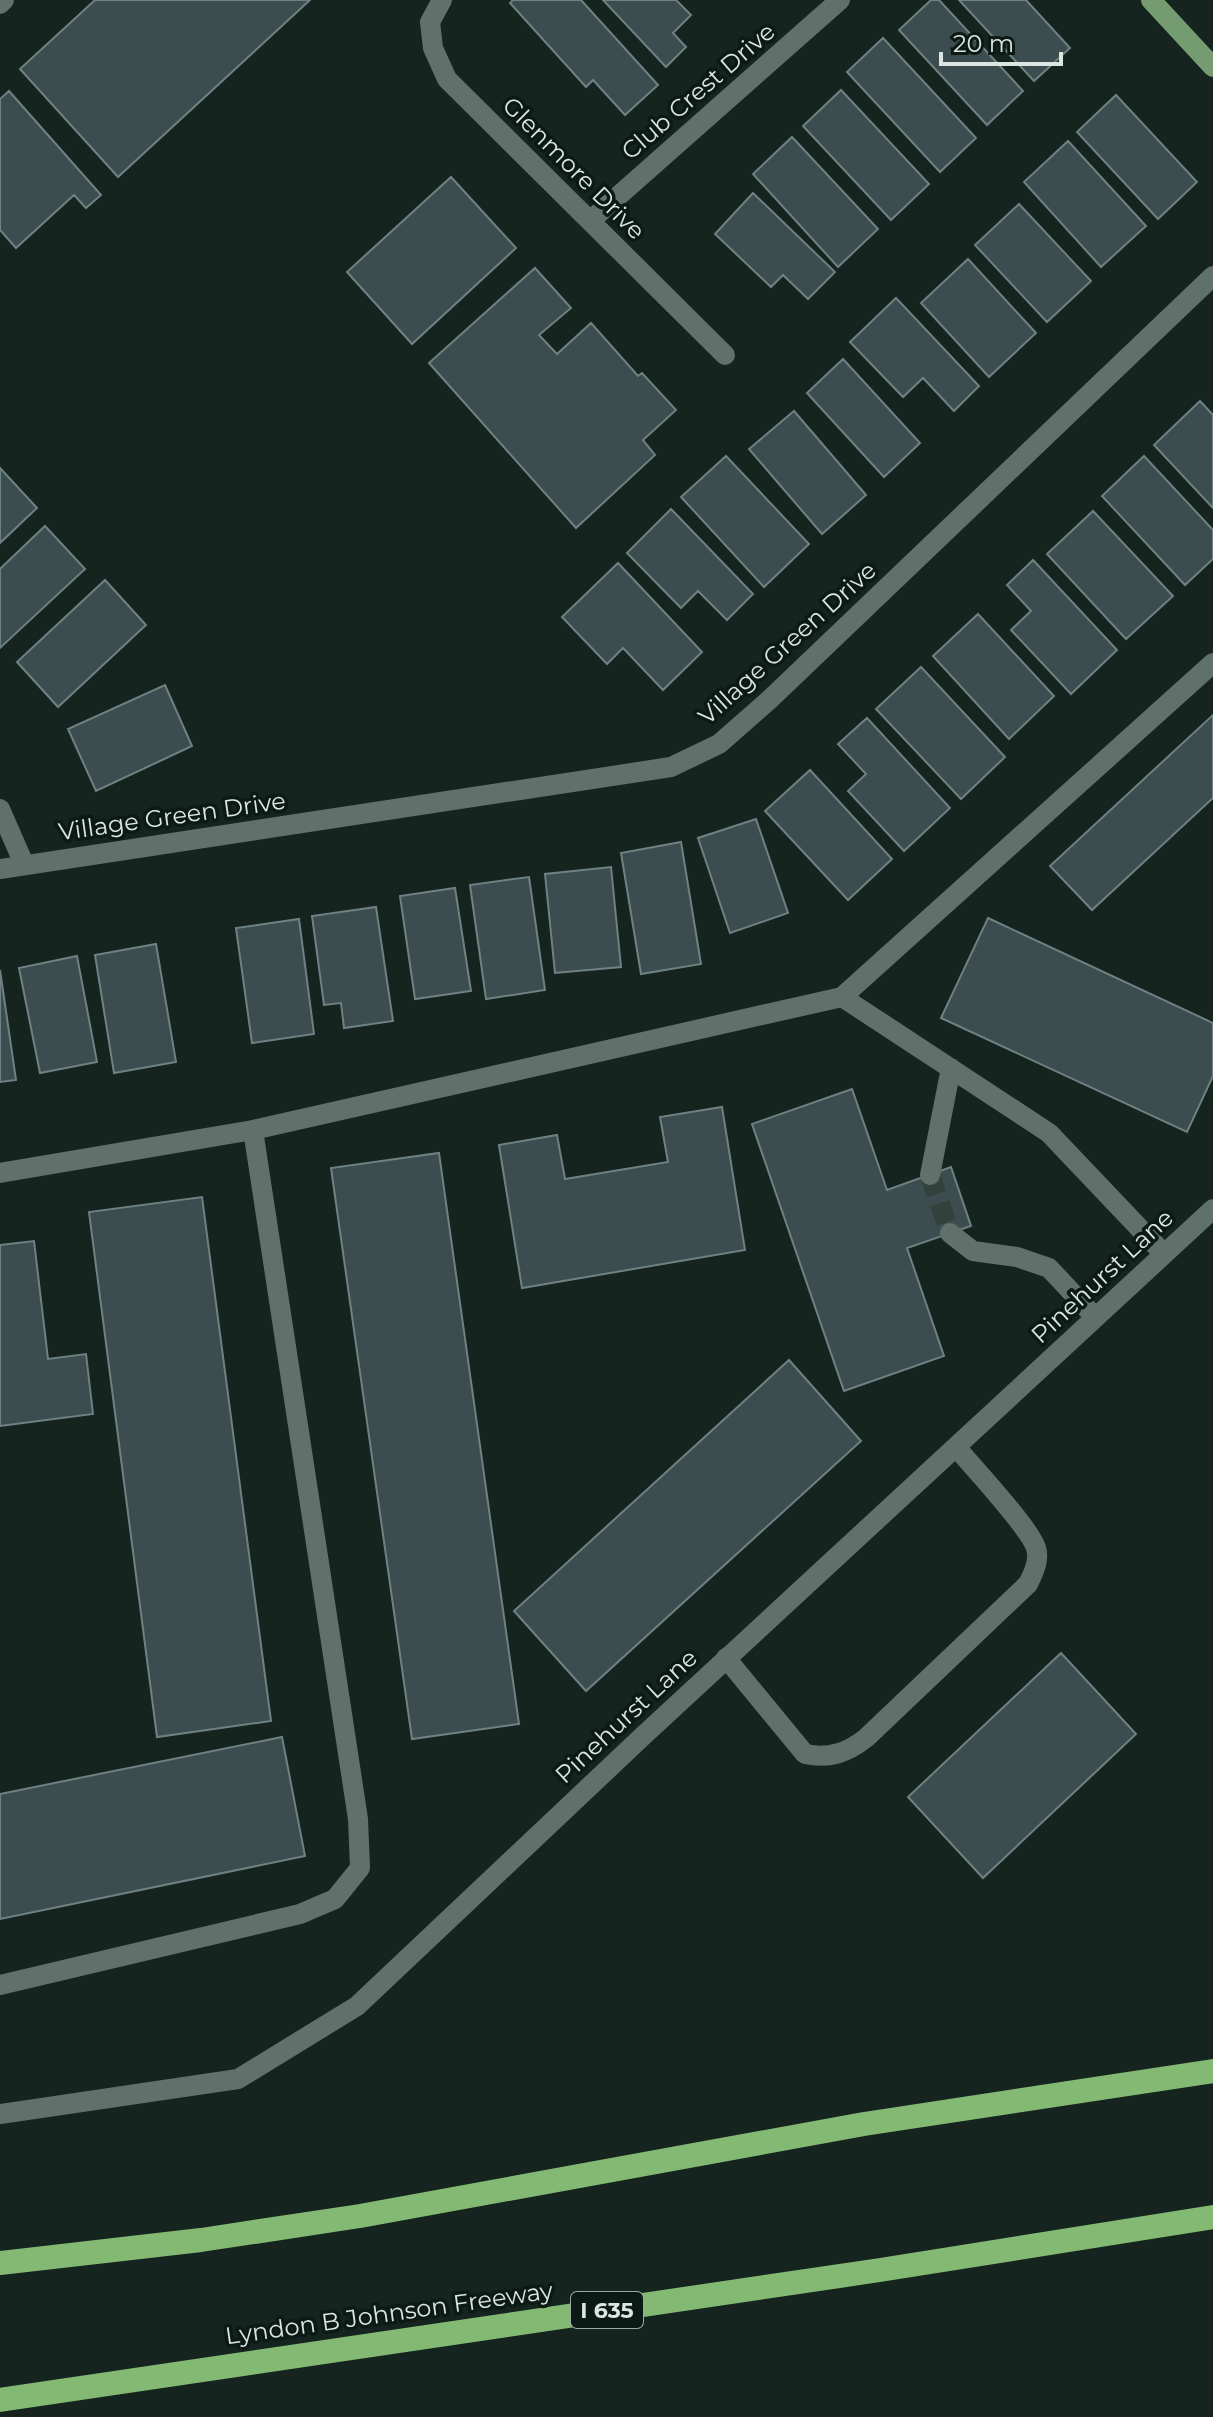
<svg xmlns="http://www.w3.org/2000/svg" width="1213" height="2417" viewBox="0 0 1213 2417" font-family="Montserrat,sans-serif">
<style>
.building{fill:#3b4d4f;stroke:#6e8183;stroke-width:2}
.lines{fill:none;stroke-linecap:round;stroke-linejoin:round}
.minor-tunnel{stroke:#33413c;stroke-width:20;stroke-dasharray:20 10;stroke-linecap:butt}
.minor{stroke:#60716b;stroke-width:20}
.major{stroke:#759c70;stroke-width:20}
.highway{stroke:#83b973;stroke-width:24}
.labels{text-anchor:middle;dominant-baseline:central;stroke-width:7;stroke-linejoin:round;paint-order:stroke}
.shield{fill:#0c1a16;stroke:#9da8a4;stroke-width:2}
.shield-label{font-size:22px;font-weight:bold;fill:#dbe5e1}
.street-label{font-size:24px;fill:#dbe5e1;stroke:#0c1a16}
</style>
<rect width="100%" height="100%" fill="#15241f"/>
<path class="building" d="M 95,0 L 310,0 L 118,177 L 20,69 Z
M 513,0 L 581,0 L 658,85 L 625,115 L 593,80 L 586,87 L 510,3 Z
M 603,0 L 676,0 L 691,15 L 673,33 L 686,47 L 666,67 Z
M 931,0 L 939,0 L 1023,91 L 987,125 L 899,30 Z
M 959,0 L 1026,0 L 1070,48 L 1034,81 Z
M 883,38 L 976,138 L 940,172 L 847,72 Z
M 841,90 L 929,184 L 891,220 L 803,126 Z
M 9,91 L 101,195 L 86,208 L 74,195 L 16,248 L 0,230 L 0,99 Z
M 1116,95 L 1197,182 L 1158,219 L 1077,132 Z
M 792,137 L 878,229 L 838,267 L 753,174 Z
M 1068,141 L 1146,226 L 1101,267 L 1024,182 Z
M 451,177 L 516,248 L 412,344 L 347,272 Z
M 753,193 L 835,272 L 808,299 L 783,275 L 771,287 L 715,234 Z
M 1019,204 L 1091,281 L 1047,322 L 975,245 Z
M 968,259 L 1036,333 L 989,377 L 921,303 Z
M 535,268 L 571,308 L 539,335 L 557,354 L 591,323 L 638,376 L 642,373 L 676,410 L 643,440 L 655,455 L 576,528 L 429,363 Z
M 896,298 L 979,386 L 954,411 L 923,378 L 903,397 L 850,342 Z
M 843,359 L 920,443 L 884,477 L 807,393 Z
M 1200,401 L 1213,415 L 1213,508 L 1154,445 Z
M 794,411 L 866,495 L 822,534 L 749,449 Z
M 726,456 L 809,544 L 764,587 L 681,497 Z
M 1144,456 L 1213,530 L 1213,559 L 1185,585 L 1102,496 Z
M 0,468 L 37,508 L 0,543 Z
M 671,509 L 753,594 L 727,620 L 698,591 L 681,608 L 627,553 Z
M 1093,511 L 1173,596 L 1126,639 L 1047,554 Z
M 45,526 L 85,569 L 0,648 L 0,569 Z
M 1033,560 L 1117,650 L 1071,694 L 1011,630 L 1031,611 L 1007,585 Z
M 618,563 L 702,652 L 663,690 L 623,648 L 607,664 L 562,617 Z
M 105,580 L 146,625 L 58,707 L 17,662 Z
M 978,614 L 1054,696 L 1009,739 L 933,656 Z
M 921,667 L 1005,757 L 961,799 L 876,709 Z
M 165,685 L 192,746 L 96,791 L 68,729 Z
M 1213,715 L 1213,798 L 1092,910 L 1050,866 Z
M 867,718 L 950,808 L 904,851 L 848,791 L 866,774 L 838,744 Z
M 810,770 L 892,859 L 848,900 L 765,811 Z
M 756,819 L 788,913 L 730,933 L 698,838 Z
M 681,842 L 701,964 L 641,974 L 621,853 Z
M 611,867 L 621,967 L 555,973 L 545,874 Z
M 529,877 L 545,990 L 486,999 L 470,885 Z
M 455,888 L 471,991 L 415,999 L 400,896 Z
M 376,907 L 393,1021 L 344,1028 L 341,1003 L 324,1005 L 312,916 Z
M 988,918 L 1213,1023 L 1213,1076 L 1187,1132 L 941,1018 Z
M 299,919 L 314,1034 L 252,1043 L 236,928 Z
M 156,944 L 176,1062 L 114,1073 L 95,955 Z
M 77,956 L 97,1062 L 40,1073 L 19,968 Z
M 0,970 L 16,1080 L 0,1082 Z
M 852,1089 L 887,1190 L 951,1167 L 971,1226 L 907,1248 L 944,1356 L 844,1391 L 752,1124 Z
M 722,1107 L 745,1250 L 522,1288 L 499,1145 L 557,1135 L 565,1179 L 668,1162 L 660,1117 Z
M 439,1153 L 519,1724 L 412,1739 L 331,1168 Z
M 202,1197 L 271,1721 L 157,1737 L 89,1212 Z
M 34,1241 L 48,1359 L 86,1354 L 93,1414 L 0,1426 L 0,1245 Z
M 789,1360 L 861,1441 L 586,1691 L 514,1611 Z
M 1061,1653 L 1136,1734 L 983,1878 L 908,1797 Z
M 282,1737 L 305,1856 L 0,1919 L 0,1794 Z"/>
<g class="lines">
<path class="minor-tunnel" d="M 930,1175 L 950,1233"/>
<path class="minor" d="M 442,0 L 430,22 L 433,48 L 447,79 L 725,355
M 0,4 L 4,0
M 590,221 L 840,0
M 0,809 L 24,864
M 0,869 L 671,767 L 719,744 L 768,701 L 1213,276
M 842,997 L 1049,1133 L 1164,1254
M 0,1173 L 253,1130 L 842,997 L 1213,663
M 930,1175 L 951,1068
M 950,1233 L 973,1251 L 1017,1257 L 1049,1268 L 1095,1317
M 726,1658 L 805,1754 C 829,1759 847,1753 866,1738 L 1028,1584 C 1033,1574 1040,1560 1036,1548 C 1030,1528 972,1466 956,1447
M 0,1985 L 300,1914 L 335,1899 L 360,1868 L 358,1819 L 253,1130
M 0,2114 L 238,2079 L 357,2006 L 644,1735 L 1213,1209"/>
<path class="major" d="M 1151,0 L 1213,67"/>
<path class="highway" d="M 0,2263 L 201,2240 L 360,2216 L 864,2124 L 1213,2071
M 0,2400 L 880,2270 L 1213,2217"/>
</g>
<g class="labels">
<rect class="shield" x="571" y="2292" width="72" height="36" rx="6"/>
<g class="shield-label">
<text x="607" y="2310">I 635</text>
</g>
<g class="street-label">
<text transform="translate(698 91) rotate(-41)">Club Crest Drive</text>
<text transform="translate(574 168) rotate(45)">Glenmore Drive</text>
<text transform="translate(787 643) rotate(-42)">Village Green Drive</text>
<text transform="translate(172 816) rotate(-8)">Village Green Drive</text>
<text transform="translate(1102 1276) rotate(-43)">Pinehurst Lane</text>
<text transform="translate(626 1716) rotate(-43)">Pinehurst Lane</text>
<text transform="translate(389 2313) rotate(-8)">Lyndon B Johnson Freeway</text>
</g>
</g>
<path d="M941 52v12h120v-12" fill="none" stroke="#dbe5e1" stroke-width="4"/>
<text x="953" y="52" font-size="24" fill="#dbe5e1" stroke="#0c1a16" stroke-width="6" paint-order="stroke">20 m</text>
</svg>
